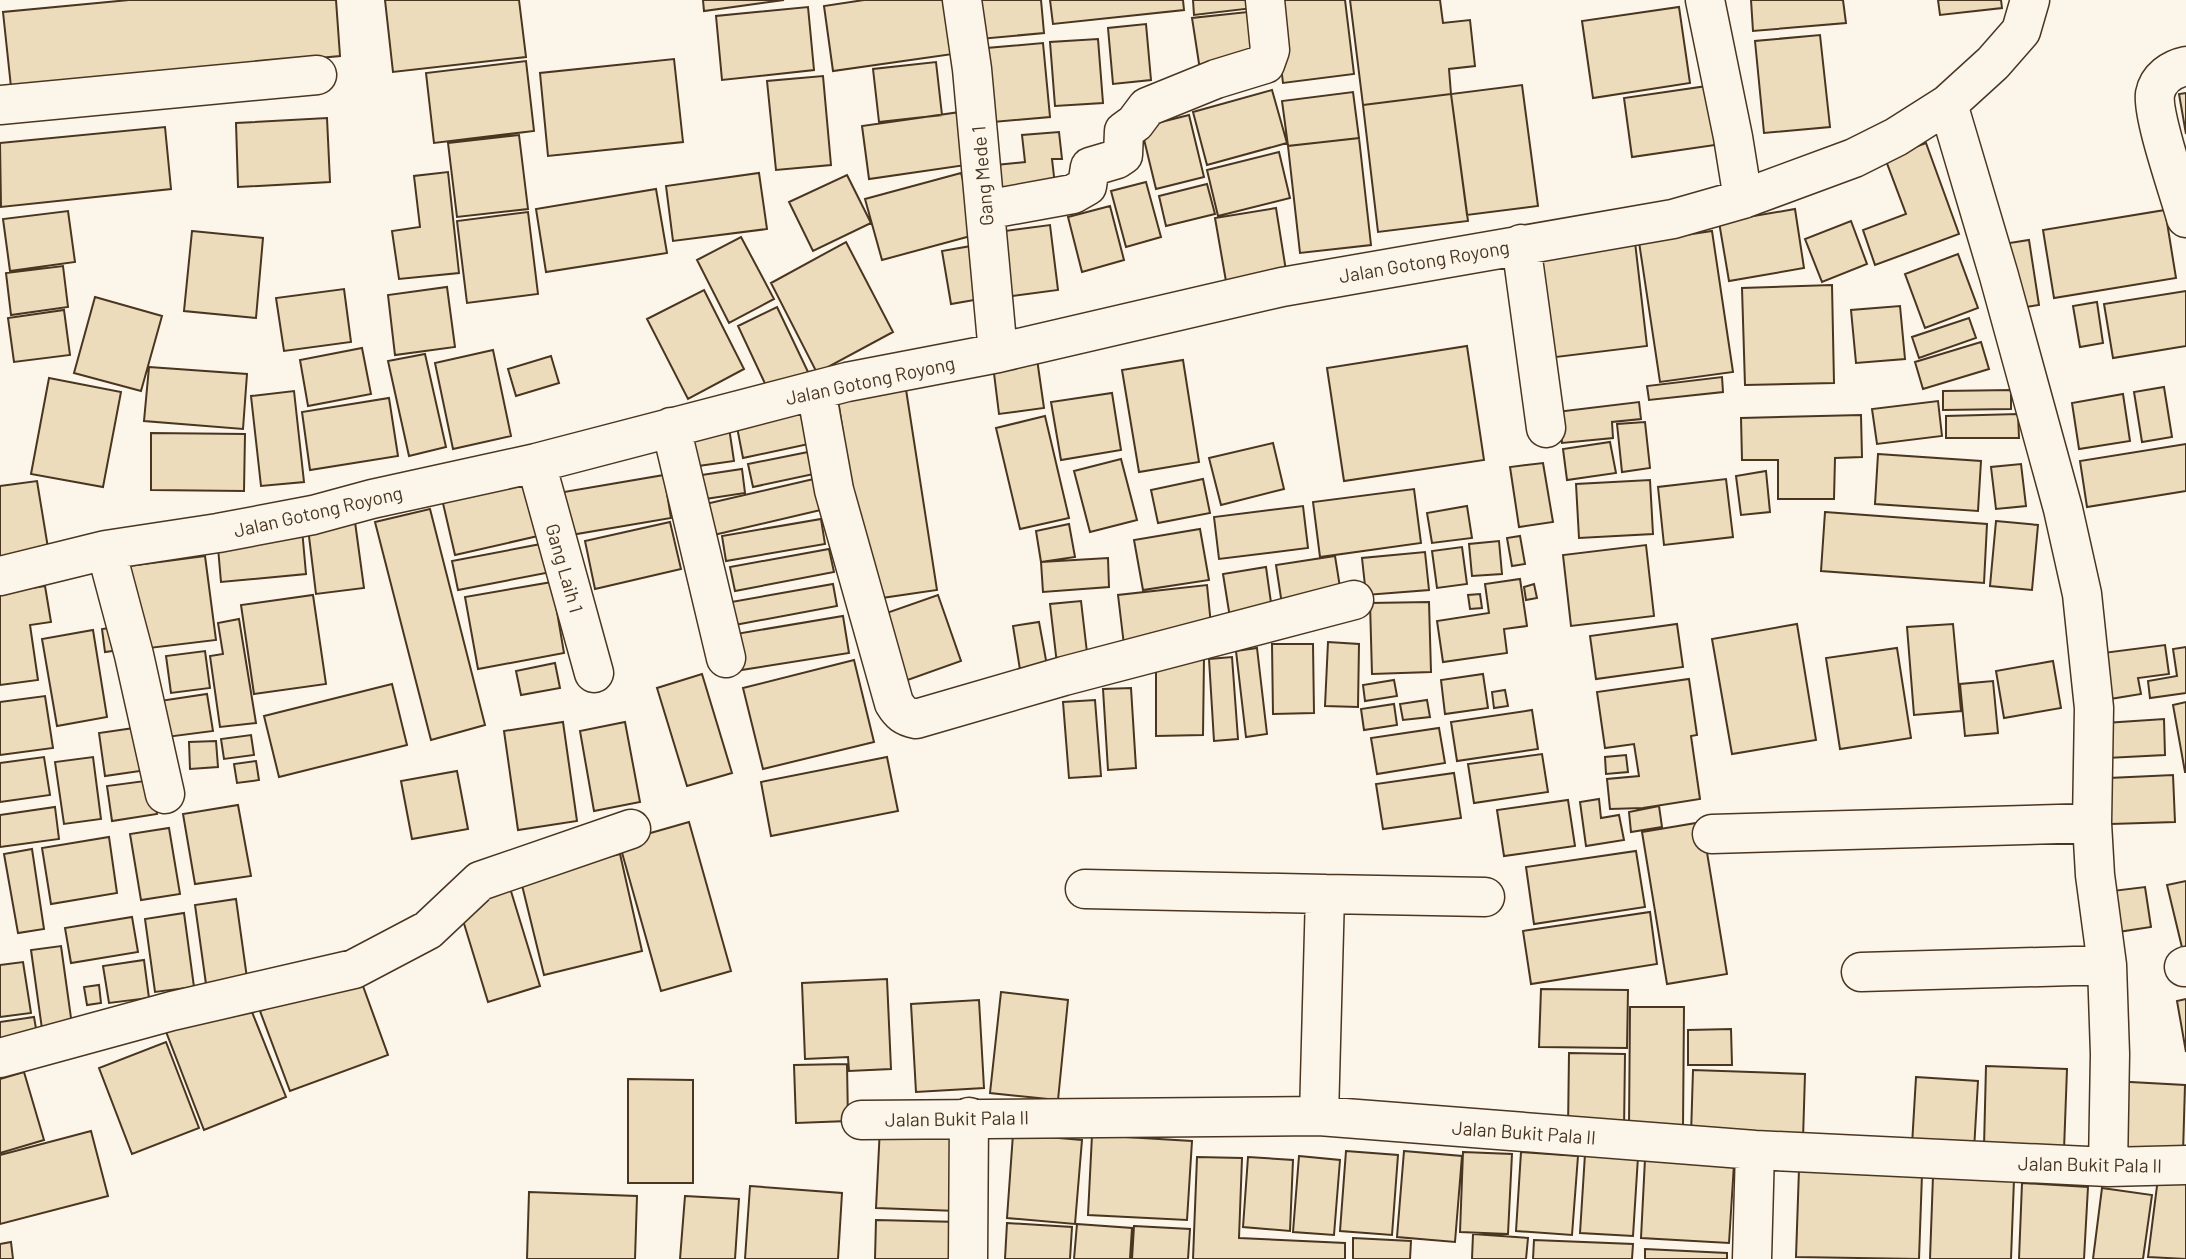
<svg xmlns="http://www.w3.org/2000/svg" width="2186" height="1259" viewBox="0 0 2186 1259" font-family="Barlow,sans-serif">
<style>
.building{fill:#ecdcbc;stroke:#4a3520;stroke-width:2}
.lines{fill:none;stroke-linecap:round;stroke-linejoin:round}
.minor-casing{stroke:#4a3520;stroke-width:41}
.minor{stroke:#fbf6e9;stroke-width:38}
.labels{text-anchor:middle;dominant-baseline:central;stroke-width:5;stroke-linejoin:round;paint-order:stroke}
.street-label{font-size:19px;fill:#4a3520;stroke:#fbf6e9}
</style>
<rect width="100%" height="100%" fill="#fbf6e9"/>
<path class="building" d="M 129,0 L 336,0 L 340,56 L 11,87 L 3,12 Z
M 385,0 L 519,0 L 526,57 L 393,72 Z
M 703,0 L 784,0 L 704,11 Z
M 864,0 L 959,0 L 967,52 L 833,71 L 824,6 Z
M 976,0 L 1041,0 L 1044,33 L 980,39 Z
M 1050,0 L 1183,0 L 1184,10 L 1053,24 Z
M 1193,0 L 1261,0 L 1262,7 L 1194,15 Z
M 1273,0 L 1345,0 L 1354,74 L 1283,83 Z
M 1350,0 L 1440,0 L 1443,23 L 1470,20 L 1475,66 L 1449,69 L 1451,94 L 1363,105 Z
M 1751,0 L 1843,0 L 1846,23 L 1753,31 Z
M 1938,0 L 2001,0 L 2002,8 L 1940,15 Z
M 808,7 L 814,70 L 722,80 L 716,16 Z
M 1679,7 L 1690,83 L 1593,98 L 1582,21 Z
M 1257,11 L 1262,61 L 1200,70 L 1192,18 Z
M 1146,24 L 1151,80 L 1113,84 L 1108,28 Z
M 1820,35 L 1830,127 L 1764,133 L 1755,41 Z
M 1098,39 L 1103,103 L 1055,106 L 1050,42 Z
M 1043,43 L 1050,117 L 982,123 L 975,49 Z
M 674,59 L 683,142 L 548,156 L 540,73 Z
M 526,61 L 534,131 L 434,143 L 426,73 Z
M 936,62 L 942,115 L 879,122 L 873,69 Z
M 823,76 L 831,165 L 776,170 L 767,81 Z
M 1522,85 L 1538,206 L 1467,215 L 1451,94 Z
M 1714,85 L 1722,144 L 1632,157 L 1624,98 Z
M 1272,90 L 1287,143 L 1207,165 L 1193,112 Z
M 1353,92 L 1359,138 L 1288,146 L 1282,101 Z
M 2186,93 L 2186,134 L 2179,94 Z
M 1451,94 L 1468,221 L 1378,232 L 1363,105 Z
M 960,112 L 966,165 L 869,179 L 862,126 Z
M 1189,115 L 1204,177 L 1156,189 L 1141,127 Z
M 327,118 L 330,182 L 238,187 L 236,123 Z
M 165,127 L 171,189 L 1,207 L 0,143 Z
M 1059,132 L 1062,159 L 1052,159 L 1056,194 L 990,203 L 986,166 L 1025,162 L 1022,135 Z
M 519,135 L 528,209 L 457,217 L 448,143 Z
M 1359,138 L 1371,245 L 1300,253 L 1288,146 Z
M 1926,143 L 1959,234 L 1875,265 L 1863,230 L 1906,214 L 1885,158 Z
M 1279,152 L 1290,198 L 1218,216 L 1207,170 Z
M 448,172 L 459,273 L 399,279 L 392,231 L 420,227 L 414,176 Z
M 759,173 L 767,229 L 673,241 L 666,186 Z
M 961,173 L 978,234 L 882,260 L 865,199 Z
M 847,175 L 871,223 L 813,251 L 789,202 Z
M 1146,182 L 1161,237 L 1126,247 L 1111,191 Z
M 1207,184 L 1215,214 L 1166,226 L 1159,196 Z
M 656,189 L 667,253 L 546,272 L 536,209 Z
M 1110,206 L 1124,260 L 1082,272 L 1068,217 Z
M 1276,208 L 1287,277 L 1227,287 L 1215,218 Z
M 1795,209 L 1804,268 L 1729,281 L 1719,222 Z
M 2165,210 L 2176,278 L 2054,298 L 2043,230 Z
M 68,211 L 75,262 L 10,271 L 3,219 Z
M 528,212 L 538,294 L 467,303 L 457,221 Z
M 1851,221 L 1867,264 L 1822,282 L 1805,239 Z
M 1050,225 L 1058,290 L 998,298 L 990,233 Z
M 192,231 L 263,238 L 256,318 L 184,311 Z
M 1712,231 L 1733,372 L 1660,382 L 1639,242 Z
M 741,237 L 774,299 L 729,323 L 697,260 Z
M 2029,240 L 2039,305 L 2013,309 L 2003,244 Z
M 846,242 L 893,332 L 817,373 L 771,283 Z
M 1635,242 L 1647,346 L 1548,358 L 1535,255 Z
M 971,246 L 980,299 L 951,304 L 942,251 Z
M 1958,254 L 1978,308 L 1925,328 L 1905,274 Z
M 63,266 L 68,307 L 11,315 L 6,273 Z
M 1832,285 L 1834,383 L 1745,385 L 1742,288 Z
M 447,287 L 455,347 L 395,355 L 388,295 Z
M 344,289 L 351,342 L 284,351 L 276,298 Z
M 704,290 L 744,369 L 688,399 L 647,319 Z
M 2186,291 L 2186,346 L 2113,358 L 2104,304 Z
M 95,297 L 162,316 L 141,391 L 74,373 Z
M 2097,302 L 2103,343 L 2080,347 L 2073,306 Z
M 1900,306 L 1905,359 L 1856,363 L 1851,310 Z
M 777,307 L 809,374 L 769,392 L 738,326 Z
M 64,310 L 70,355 L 14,362 L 8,318 Z
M 1969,318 L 1976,338 L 1919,358 L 1912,337 Z
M 1981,342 L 1989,369 L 1923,389 L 1915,362 Z
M 1467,346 L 1484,460 L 1344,481 L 1327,368 Z
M 362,348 L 371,394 L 308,406 L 300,360 Z
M 493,350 L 511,436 L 453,449 L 435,363 Z
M 425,354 L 446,447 L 409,456 L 388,361 Z
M 551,356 L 559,383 L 516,396 L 508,369 Z
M 1037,359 L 1044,408 L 999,414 L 993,365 Z
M 1183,360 L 1199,462 L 1139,472 L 1122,370 Z
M 149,367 L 247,374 L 243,429 L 144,421 Z
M 1722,377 L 1723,392 L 1649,400 L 1647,386 Z
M 49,378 L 121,392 L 103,487 L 31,474 Z
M 905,383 L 937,590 L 868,600 L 837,393 Z
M 2164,387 L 2172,437 L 2142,442 L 2134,392 Z
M 2011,390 L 2011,409 L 1943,410 L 1943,391 Z
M 294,391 L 304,482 L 261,486 L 251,396 Z
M 1112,393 L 1121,450 L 1061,460 L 1051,402 Z
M 2123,394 L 2130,441 L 2079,449 L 2072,403 Z
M 389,398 L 398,456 L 310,470 L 302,412 Z
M 1938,401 L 1942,436 L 1877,444 L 1872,409 Z
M 1639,402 L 1641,419 L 1612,422 L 1613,438 L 1562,443 L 1561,429 L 1548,413 Z
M 811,406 L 818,442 L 743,458 L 736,422 Z
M 2018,414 L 2019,438 L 1946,438 L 1946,416 Z
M 1861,415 L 1862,457 L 1835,458 L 1834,499 L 1778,499 L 1778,460 L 1742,460 L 1741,418 Z
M 1045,416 L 1069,518 L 1020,529 L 996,428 Z
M 728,421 L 734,461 L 684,468 L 678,428 Z
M 1645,422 L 1650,468 L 1622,472 L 1617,424 Z
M 151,433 L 245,434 L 244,491 L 151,490 Z
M 1610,442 L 1616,473 L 1567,480 L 1563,449 Z
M 1273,443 L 1284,489 L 1221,505 L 1209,458 Z
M 2186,444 L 2186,491 L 2087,507 L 2080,461 Z
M 818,450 L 823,472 L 753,487 L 748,464 Z
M 1878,454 L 1981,461 L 1978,511 L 1875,504 Z
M 1121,459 L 1137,520 L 1090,532 L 1074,471 Z
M 1543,463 L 1553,522 L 1519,527 L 1510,467 Z
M 2021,464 L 2026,506 L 1996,509 L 1991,467 Z
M 742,469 L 745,493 L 692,501 L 688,477 Z
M 1766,471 L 1770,512 L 1741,515 L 1736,476 Z
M 664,475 L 671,518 L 565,536 L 558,493 Z
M 818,478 L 825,509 L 705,537 L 697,506 Z
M 1203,479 L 1210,513 L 1158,523 L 1151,490 Z
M 1726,479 L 1733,537 L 1664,545 L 1658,487 Z
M 525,480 L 538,536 L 455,555 L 442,499 Z
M 1650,480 L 1653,534 L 1579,538 L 1576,484 Z
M 37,481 L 49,554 L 0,563 L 0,486 Z
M 1414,489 L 1421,543 L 1320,557 L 1313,502 Z
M 1303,506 L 1308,548 L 1219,559 L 1214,517 Z
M 1467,506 L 1472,538 L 1432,543 L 1427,513 Z
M 430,509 L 485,725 L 431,740 L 375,522 Z
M 1825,512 L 1987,524 L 1984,583 L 1821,571 Z
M 821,519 L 825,544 L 726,561 L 722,536 Z
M 1996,521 L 2038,525 L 2032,590 L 1990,586 Z
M 355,522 L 364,588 L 316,594 L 308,528 Z
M 670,522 L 681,569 L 595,589 L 585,541 Z
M 1069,524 L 1075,557 L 1041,562 L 1036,531 Z
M 302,529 L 306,574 L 221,582 L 217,536 Z
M 1200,529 L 1209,580 L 1143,590 L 1134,540 Z
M 1520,536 L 1525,564 L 1512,566 L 1507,538 Z
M 1499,541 L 1502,574 L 1472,576 L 1469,544 Z
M 546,543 L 551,572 L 458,590 L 452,561 Z
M 1646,545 L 1654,616 L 1571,626 L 1563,555 Z
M 1462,547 L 1467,584 L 1437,588 L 1432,551 Z
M 829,549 L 834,572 L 735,591 L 730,567 Z
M 1425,552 L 1429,590 L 1366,595 L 1362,558 Z
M 205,556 L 216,640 L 141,649 L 129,566 Z
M 1335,556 L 1342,600 L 1283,611 L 1276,565 Z
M 1108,558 L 1109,587 L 1043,592 L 1041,562 Z
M 1266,567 L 1273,617 L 1231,624 L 1223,574 Z
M 1520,579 L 1527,626 L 1504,629 L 1507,653 L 1443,662 L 1437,621 L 1489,613 L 1485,584 Z
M 552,582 L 564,653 L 478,669 L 465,597 Z
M 833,584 L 837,606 L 724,627 L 720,604 Z
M 1534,584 L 1537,598 L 1526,600 L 1524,587 Z
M 1207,585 L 1212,635 L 1124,645 L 1118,595 Z
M 45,586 L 51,622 L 30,625 L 38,680 L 0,685 L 0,593 Z
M 1480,594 L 1482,608 L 1470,609 L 1468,595 Z
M 313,595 L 326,684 L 254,694 L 241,605 Z
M 938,595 L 961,661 L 902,682 L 878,616 Z
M 1081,601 L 1088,661 L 1057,664 L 1050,604 Z
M 1429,602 L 1431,672 L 1372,674 L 1370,603 Z
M 843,616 L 849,653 L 735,671 L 730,635 Z
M 239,619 L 256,723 L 220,727 L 210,656 L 223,654 L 218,623 Z
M 1039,622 L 1048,671 L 1021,676 L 1013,626 Z
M 1677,624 L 1683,667 L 1596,679 L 1590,636 Z
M 1797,624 L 1816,740 L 1732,754 L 1712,639 Z
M 1953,624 L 1961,711 L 1914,715 L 1907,627 Z
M 124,626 L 127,649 L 105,652 L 102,629 Z
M 93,630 L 107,717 L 57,726 L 42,639 Z
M 1328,642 L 1359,644 L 1358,707 L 1325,706 Z
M 1272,644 L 1313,644 L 1314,713 L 1273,714 Z
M 2165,645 L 2169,674 L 2138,678 L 2141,694 L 2104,700 L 2095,654 Z
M 2186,647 L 2186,693 L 2150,698 L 2148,681 L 2177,676 L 2173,649 Z
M 1257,648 L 1267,734 L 1246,737 L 1236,651 Z
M 1897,648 L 1911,738 L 1840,749 L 1826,658 Z
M 205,651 L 210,688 L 171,693 L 166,656 Z
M 1156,657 L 1204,657 L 1203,735 L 1156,736 Z
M 1232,657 L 1238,739 L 1214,741 L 1209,659 Z
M 854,660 L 874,742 L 763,769 L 743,688 Z
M 2053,661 L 2061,708 L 2004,718 L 1996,671 Z
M 555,663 L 560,688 L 521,695 L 516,671 Z
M 702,674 L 732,773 L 687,786 L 657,688 Z
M 1483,674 L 1488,708 L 1445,714 L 1441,680 Z
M 1689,679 L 1697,735 L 1691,736 L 1700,799 L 1643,808 L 1610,809 L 1607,779 L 1639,776 L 1634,744 L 1605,748 L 1597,692 Z
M 1394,680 L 1397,696 L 1365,701 L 1363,685 Z
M 1993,681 L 1998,733 L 1965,736 L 1960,684 Z
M 392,684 L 407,745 L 279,777 L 264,716 Z
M 1131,688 L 1136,768 L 1108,770 L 1103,689 Z
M 1505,690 L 1508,706 L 1494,708 L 1492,692 Z
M 207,694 L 213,731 L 159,738 L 153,702 Z
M 45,696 L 53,748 L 0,755 L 0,702 Z
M 1095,700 L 1101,776 L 1069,778 L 1063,702 Z
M 1427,700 L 1430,717 L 1403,720 L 1400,704 Z
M 2186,702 L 2186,772 L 2185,772 L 2173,705 Z
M 1394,704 L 1397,725 L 1364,730 L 1361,709 Z
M 1532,710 L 1538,749 L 1457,761 L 1451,722 Z
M 2164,719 L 2165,755 L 2107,758 L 2105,723 Z
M 563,722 L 577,821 L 518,830 L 504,731 Z
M 625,722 L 640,802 L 594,811 L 580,731 Z
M 141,727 L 147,770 L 105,776 L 99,733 Z
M 1439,728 L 1445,763 L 1377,774 L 1371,738 Z
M 251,735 L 254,755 L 224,759 L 221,739 Z
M 216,741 L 218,767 L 190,769 L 189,742 Z
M 1542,754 L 1548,792 L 1474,803 L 1468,764 Z
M 1626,755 L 1628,772 L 1606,774 L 1605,757 Z
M 44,757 L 50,795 L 0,802 L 0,763 Z
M 93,757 L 101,819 L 64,824 L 55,762 Z
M 887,757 L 898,811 L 771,836 L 761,782 Z
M 256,761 L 259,780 L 237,783 L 234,764 Z
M 457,771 L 468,829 L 412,839 L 401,781 Z
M 1454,773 L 1461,818 L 1383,829 L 1376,784 Z
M 2173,775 L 2175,822 L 2111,824 L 2109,778 Z
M 152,780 L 157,814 L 112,821 L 107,786 Z
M 1599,799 L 1601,818 L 1619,815 L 1624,840 L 1586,846 L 1580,802 Z
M 1568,800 L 1575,846 L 1504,856 L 1497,810 Z
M 238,805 L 251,876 L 195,884 L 183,814 Z
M 1659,806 L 1662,827 L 1631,832 L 1629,812 Z
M 55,807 L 59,839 L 0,847 L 0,815 Z
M 689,822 L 731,971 L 661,991 L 619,842 Z
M 1702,822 L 1727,974 L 1667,984 L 1642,832 Z
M 169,828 L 180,894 L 141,900 L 130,834 Z
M 109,837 L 117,893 L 51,904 L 42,848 Z
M 32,849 L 44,929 L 18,933 L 4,854 Z
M 1636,851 L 1645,907 L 1534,924 L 1526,867 Z
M 620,854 L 642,951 L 544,975 L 520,877 Z
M 2186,881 L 2186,960 L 2185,960 L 2167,885 Z
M 2145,887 L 2151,927 L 2118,932 L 2112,891 Z
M 510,888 L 540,986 L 488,1002 L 458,904 Z
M 236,899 L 247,978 L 206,984 L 195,905 Z
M 1650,912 L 1657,964 L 1531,984 L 1523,931 Z
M 184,913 L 194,987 L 155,992 L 145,919 Z
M 132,917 L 138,952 L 71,963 L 65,928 Z
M 61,946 L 72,1025 L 42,1029 L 31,950 Z
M 144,960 L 149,998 L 109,1003 L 103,966 Z
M 23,962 L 31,1013 L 0,1017 L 0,965 Z
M 359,975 L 388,1055 L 290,1091 L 260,1011 Z
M 887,979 L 891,1069 L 849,1071 L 848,1057 L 805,1059 L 802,983 Z
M 99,985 L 101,1003 L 87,1005 L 84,987 Z
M 1541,989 L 1628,990 L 1627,1048 L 1539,1047 Z
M 1001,992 L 1068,1000 L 1058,1100 L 990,1093 Z
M 246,997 L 286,1097 L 204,1130 L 165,1029 Z
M 2186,999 L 2186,1052 L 2177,1001 Z
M 979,1000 L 984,1088 L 916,1092 L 911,1004 Z
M 1630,1007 L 1684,1007 L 1683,1128 L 1629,1127 Z
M 34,1017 L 38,1040 L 0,1045 L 0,1022 Z
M 1731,1029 L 1732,1065 L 1688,1065 L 1688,1030 Z
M 166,1042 L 199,1128 L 132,1154 L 99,1068 Z
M 1569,1053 L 1625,1054 L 1624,1131 L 1568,1130 Z
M 847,1064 L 848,1121 L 796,1123 L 794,1065 Z
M 1986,1066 L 2067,1069 L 2064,1150 L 1984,1147 Z
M 1693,1070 L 1805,1074 L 1803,1139 L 1691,1135 Z
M 24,1072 L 44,1140 L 0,1153 L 0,1079 Z
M 1916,1077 L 1978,1081 L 1974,1150 L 1912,1145 Z
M 628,1079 L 693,1080 L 693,1183 L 628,1183 Z
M 2112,1081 L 2185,1085 L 2183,1153 L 2110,1151 Z
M 880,1127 L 961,1130 L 957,1211 L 876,1208 Z
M 91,1131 L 108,1196 L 0,1224 L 0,1155 Z
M 1013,1134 L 1082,1140 L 1075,1224 L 1007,1218 Z
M 1092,1135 L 1192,1141 L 1187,1220 L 1088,1215 Z
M 1346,1151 L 1398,1155 L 1392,1235 L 1340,1231 Z
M 1404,1151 L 1462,1156 L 1455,1242 L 1397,1237 Z
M 1463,1152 L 1512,1154 L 1508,1234 L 1460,1232 Z
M 1521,1152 L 1578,1156 L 1572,1235 L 1516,1231 Z
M 1585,1154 L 1638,1157 L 1633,1236 L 1580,1233 Z
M 1299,1156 L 1340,1160 L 1334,1235 L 1293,1232 Z
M 1197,1157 L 1242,1158 L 1239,1238 L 1345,1243 L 1345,1259 L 1193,1259 Z
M 1248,1157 L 1293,1160 L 1290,1231 L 1243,1227 Z
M 1645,1159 L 1734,1164 L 1729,1243 L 1641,1238 Z
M 1799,1169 L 1922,1174 L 1919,1259 L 1796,1257 Z
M 1933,1176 L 2014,1179 L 2011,1259 L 1930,1259 Z
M 2158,1178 L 2186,1181 L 2186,1259 L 2148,1257 Z
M 2022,1183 L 2088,1187 L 2084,1259 L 2019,1259 Z
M 750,1186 L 842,1193 L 838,1259 L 745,1259 Z
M 2102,1188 L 2152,1195 L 2143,1259 L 2093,1259 Z
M 529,1192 L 637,1196 L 635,1259 L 527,1259 Z
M 685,1196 L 739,1199 L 735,1259 L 680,1259 Z
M 876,1220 L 960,1222 L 959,1259 L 875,1259 Z
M 1007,1223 L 1072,1227 L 1070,1259 L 1005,1259 Z
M 1077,1224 L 1132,1228 L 1130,1259 L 1074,1259 Z
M 1134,1226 L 1190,1229 L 1188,1259 L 1132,1259 Z
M 1473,1234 L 1528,1238 L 1526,1259 L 1472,1259 Z
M 1353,1238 L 1411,1241 L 1410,1259 L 1353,1259 Z
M 1534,1240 L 1633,1244 L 1632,1259 L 1533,1259 Z
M 11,1242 L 13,1259 L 0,1259 L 0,1244 Z
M 1645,1249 L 1727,1253 L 1727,1259 L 1645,1259 Z"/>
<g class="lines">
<defs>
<path id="minor" d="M 962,0 L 972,69 L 998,353
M 1705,0 L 1733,137 L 1743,199
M 2186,66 C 2172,69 2158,78 2155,94 C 2152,116 2179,192 2186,218
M 1948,104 L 1999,276 L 2063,509 L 2082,594 L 2094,708 L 2092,823 L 2095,875 L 2107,965 L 2110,1054 L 2108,1167
M 0,105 L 317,75
M 985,210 L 1073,194 L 1087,186 L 1090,167 L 1117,159 L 1123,155 L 1124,131 L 1135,123 L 1147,107 L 1216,79 L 1265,64 L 1270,50 L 1265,0
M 1521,244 L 1546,428
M 816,390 L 834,490 L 894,703 C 900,713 905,717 916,719 L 1064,676 L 1354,600
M 671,427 L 726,658
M 536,463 L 594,673
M 106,550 L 134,655 L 165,794
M 0,576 L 106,550 L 218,533 L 313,515 L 372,499 L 536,463 L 847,382 L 998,353 L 1282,287 L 1673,219 L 1743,199 L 1854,158 L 1896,137 L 1948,104 L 1993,63 L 2021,31 L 2030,0
M 1712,834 L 2092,823
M 1085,889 L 1325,894
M 2184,967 L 2186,966
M 1861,972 L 2107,965
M 0,1058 L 172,1011 L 354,969 L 428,930 L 480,881 L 631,829
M 1319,1116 L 1325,894 L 1485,897
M 861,1120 L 1319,1116 L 1755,1150 L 2108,1167 L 2186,1165
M 968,1259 L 969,1117
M 1752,1259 L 1755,1150"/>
</defs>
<use href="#minor" class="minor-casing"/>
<use href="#minor" class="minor"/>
</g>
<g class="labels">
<g class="street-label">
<text transform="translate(982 176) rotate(-95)">Gang Mede 1</text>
<text transform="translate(1424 261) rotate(-10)">Jalan Gotong Royong</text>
<text transform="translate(870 380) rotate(-12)">Jalan Gotong Royong</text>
<text transform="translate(318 511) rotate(-13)">Jalan Gotong Royong</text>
<text transform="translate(565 568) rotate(74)">Gang Laih 1</text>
<text transform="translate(957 1118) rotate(-1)">Jalan Bukit Pala II</text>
<text transform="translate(1524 1132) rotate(4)">Jalan Bukit Pala II</text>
<text transform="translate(2090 1164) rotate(1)">Jalan Bukit Pala II</text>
</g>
</g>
</svg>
